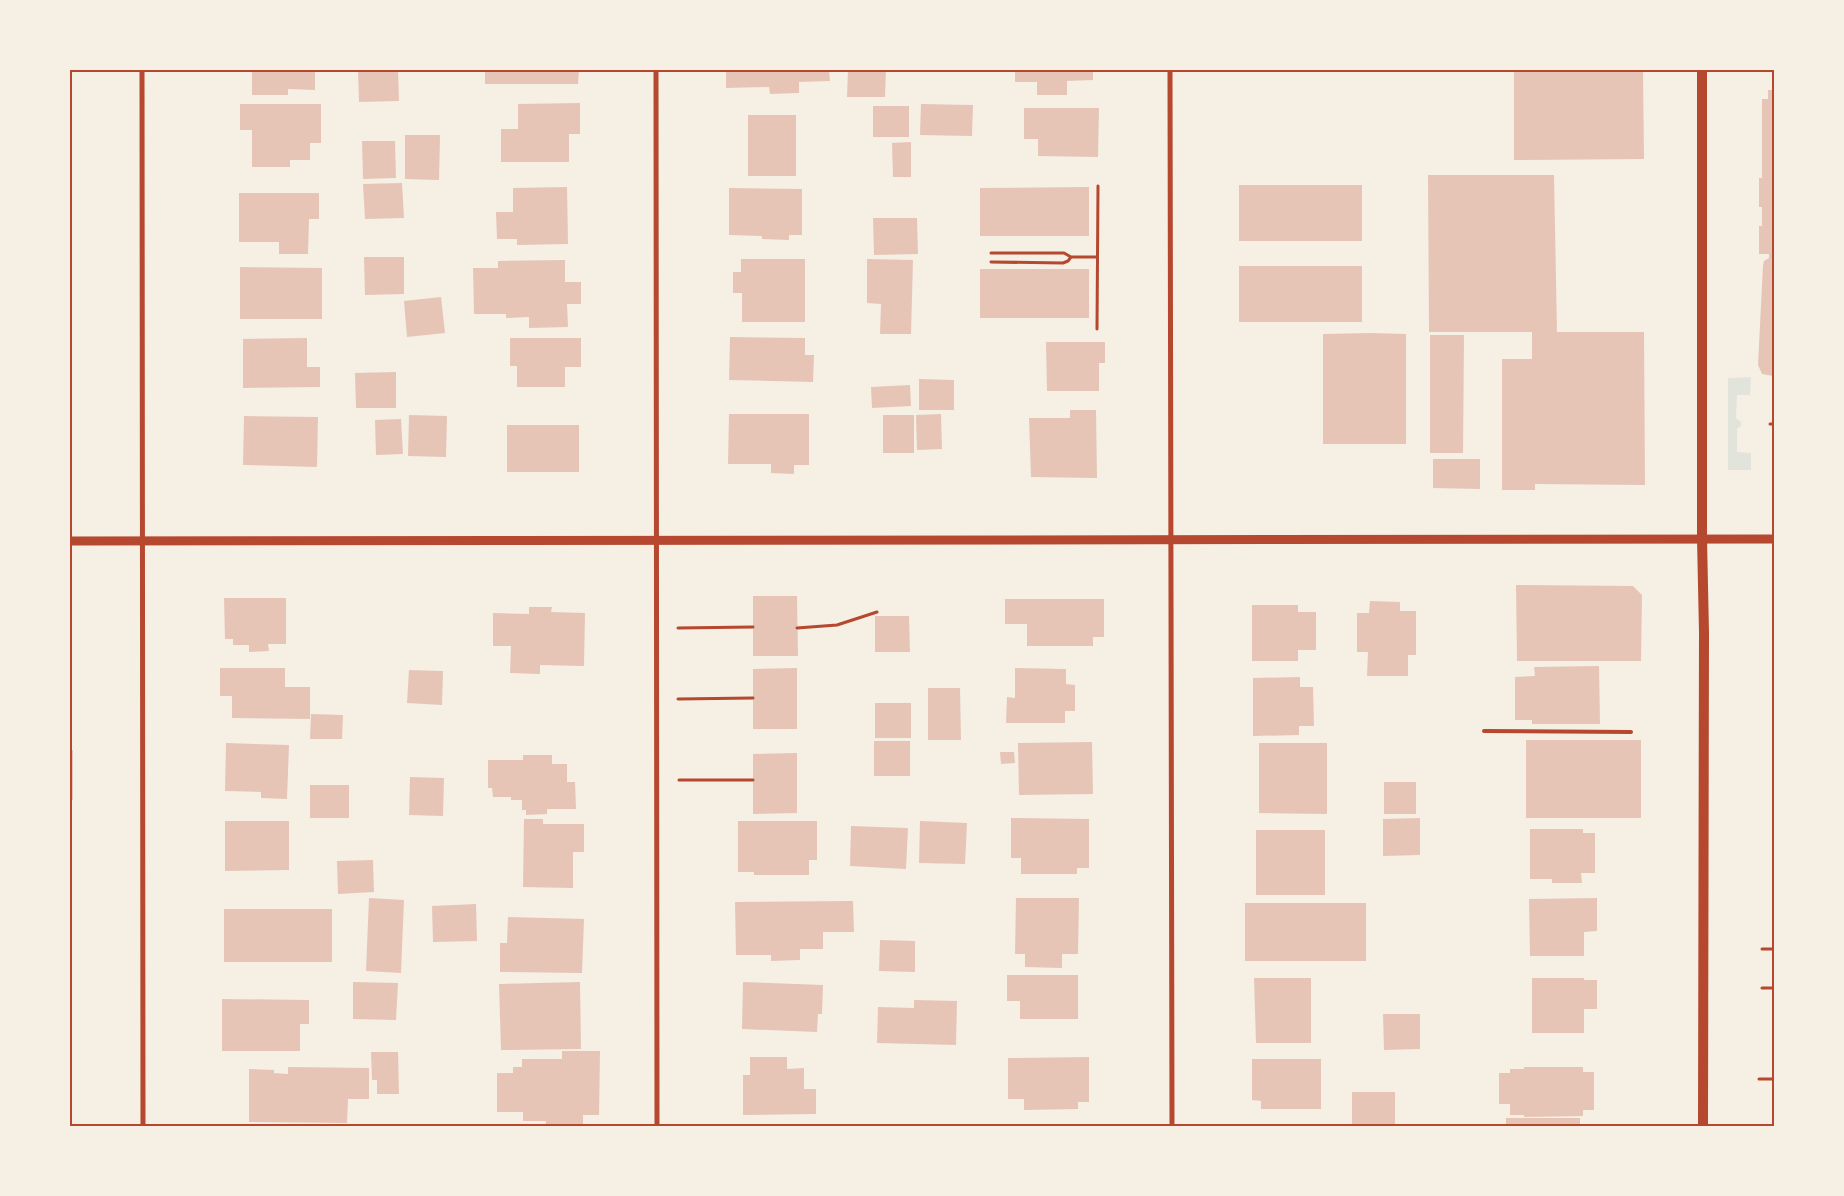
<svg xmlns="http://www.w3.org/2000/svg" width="1844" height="1196" viewBox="0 0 1844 1196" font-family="'Open Sans',sans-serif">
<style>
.green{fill:#e2e4dc}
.building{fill:#e6c5b7}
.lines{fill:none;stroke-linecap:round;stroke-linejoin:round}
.path{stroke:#b5482f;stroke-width:3}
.service{stroke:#b5482f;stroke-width:4}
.minor{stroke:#b5482f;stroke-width:5}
.tertiary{stroke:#b5482f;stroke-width:9}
.secondary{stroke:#b5482f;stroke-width:10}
.neatline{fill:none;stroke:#b5482f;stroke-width:2}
</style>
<rect width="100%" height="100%" fill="#f6efe4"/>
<path class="green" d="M 1751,377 L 1750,395 L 1737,395 L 1736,418 L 1741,422 L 1741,426 L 1737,429 L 1737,452 L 1751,453 L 1751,470 L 1728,470 L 1728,378 Z"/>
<path class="building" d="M 252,70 L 315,70 L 315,90 L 288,89 L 288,95 L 252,95 Z
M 358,70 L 398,70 L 399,101 L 359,102 Z
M 485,70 L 579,70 L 578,84 L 485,84 Z
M 726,70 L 829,70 L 830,81 L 799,82 L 799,93 L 770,94 L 769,87 L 726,88 Z
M 848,70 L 886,70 L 885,97 L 847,97 Z
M 1015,70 L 1093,70 L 1093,80 L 1067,81 L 1067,95 L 1037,95 L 1037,82 L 1015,82 Z
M 1514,70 L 1643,70 L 1644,159 L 1514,160 Z
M 1768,90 L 1774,90 L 1773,376 L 1762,374 L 1758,365 L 1763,265 L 1764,261 L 1769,258 L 1769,254 L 1759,254 L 1759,226 L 1762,226 L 1762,207 L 1759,207 L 1759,178 L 1762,178 L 1762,99 L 1768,99 Z
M 580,103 L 580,134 L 569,134 L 569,162 L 501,162 L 501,129 L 518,129 L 518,104 Z
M 240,104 L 321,104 L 321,143 L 310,143 L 310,160 L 290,160 L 290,167 L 252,167 L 252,130 L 240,130 Z
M 921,104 L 973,105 L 972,136 L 920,135 Z
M 873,106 L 909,106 L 909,137 L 873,137 Z
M 1024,108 L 1099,108 L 1098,157 L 1038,156 L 1038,139 L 1024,139 Z
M 748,115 L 796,115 L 796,176 L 748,176 Z
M 405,135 L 440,135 L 439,180 L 405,179 Z
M 362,141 L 395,141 L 396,178 L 363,179 Z
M 911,142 L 911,177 L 893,177 L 892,143 Z
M 1428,175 L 1554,175 L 1557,332 L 1644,332 L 1645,485 L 1535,484 L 1535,490 L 1502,490 L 1502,359 L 1532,359 L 1532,332 L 1429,332 Z
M 402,183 L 404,218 L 365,219 L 363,184 Z
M 1239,185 L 1362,185 L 1362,241 L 1239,241 Z
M 567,187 L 568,244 L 517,245 L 517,239 L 497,239 L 496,212 L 513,212 L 513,188 Z
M 1089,187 L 1089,236 L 980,236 L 980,188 Z
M 729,188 L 802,189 L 802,235 L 789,235 L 789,240 L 762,239 L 762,236 L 729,235 Z
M 239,193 L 319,193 L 319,219 L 309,219 L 308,254 L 279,254 L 279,242 L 239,242 Z
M 873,218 L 917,218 L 918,254 L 874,255 Z
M 364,257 L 404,257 L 404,294 L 365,295 Z
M 741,259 L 805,259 L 805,322 L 742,322 L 742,293 L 733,293 L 733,272 L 741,272 Z
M 867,259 L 913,260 L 911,334 L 880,334 L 881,304 L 867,303 Z
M 565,260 L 565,282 L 581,282 L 581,304 L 567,304 L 568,327 L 529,328 L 529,317 L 506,318 L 506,314 L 474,314 L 473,268 L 498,268 L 498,261 Z
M 1239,266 L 1362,266 L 1362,322 L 1239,322 Z
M 240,267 L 322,268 L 322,319 L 240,319 Z
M 980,269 L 1089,269 L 1089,318 L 980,318 Z
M 441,297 L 445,333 L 407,337 L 404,301 Z
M 1370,333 L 1406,334 L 1406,444 L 1323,444 L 1323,334 Z
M 1430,335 L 1464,335 L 1463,453 L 1430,453 Z
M 730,337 L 805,338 L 805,355 L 814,355 L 813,382 L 729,380 Z
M 307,338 L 307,367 L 320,367 L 320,387 L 243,388 L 243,339 Z
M 510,338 L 581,338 L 581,367 L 565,367 L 565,387 L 517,387 L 517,366 L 510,366 Z
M 1046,342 L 1105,342 L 1105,363 L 1099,363 L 1099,391 L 1047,391 Z
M 396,372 L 396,408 L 356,408 L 355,373 Z
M 919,379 L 954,380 L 954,410 L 919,410 Z
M 910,385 L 911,406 L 872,408 L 871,387 Z
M 1070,410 L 1096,410 L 1097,478 L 1031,477 L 1029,418 L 1070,418 Z
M 729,414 L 809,414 L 809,465 L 794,465 L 794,474 L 771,473 L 771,464 L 728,464 Z
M 941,414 L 942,449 L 917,450 L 916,415 Z
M 409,415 L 447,416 L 446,457 L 408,456 Z
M 883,415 L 914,415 L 914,453 L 883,453 Z
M 244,416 L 318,417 L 317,467 L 243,465 Z
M 401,419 L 403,454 L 376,455 L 375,420 Z
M 507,425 L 579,425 L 579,472 L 507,472 Z
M 1433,459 L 1480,459 L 1480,489 L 1433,488 Z
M 1516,585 L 1633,586 L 1642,595 L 1641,661 L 1517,661 Z
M 753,596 L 797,596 L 798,656 L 753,656 Z
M 224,598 L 286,598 L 286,644 L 268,644 L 269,651 L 249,652 L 249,645 L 233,645 L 233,639 L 225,639 Z
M 1005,599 L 1104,599 L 1104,637 L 1093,637 L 1093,646 L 1027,646 L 1027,624 L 1005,624 Z
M 1370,601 L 1400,602 L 1400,611 L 1416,611 L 1416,655 L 1408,655 L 1408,676 L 1367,676 L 1368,652 L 1357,652 L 1357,613 L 1369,613 Z
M 1252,605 L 1298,605 L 1298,612 L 1316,612 L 1316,650 L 1298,650 L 1298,661 L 1252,661 Z
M 529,607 L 552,607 L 551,612 L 585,613 L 584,666 L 540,665 L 540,674 L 510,673 L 511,646 L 493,646 L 493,613 L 529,614 Z
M 875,616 L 909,616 L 910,652 L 875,652 Z
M 1599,666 L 1600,724 L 1532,724 L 1532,720 L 1515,720 L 1515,677 L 1535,676 L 1534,667 Z
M 220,668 L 285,668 L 285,687 L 310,687 L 310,719 L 232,718 L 232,696 L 220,696 Z
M 797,668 L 797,729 L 753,729 L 753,669 Z
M 1015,668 L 1066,669 L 1066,684 L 1075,685 L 1075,711 L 1065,711 L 1065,723 L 1006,723 L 1007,697 L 1015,698 Z
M 409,670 L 443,671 L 442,705 L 407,703 Z
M 1300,677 L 1300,687 L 1313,687 L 1314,726 L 1299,726 L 1299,735 L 1253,736 L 1253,678 Z
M 928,688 L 960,688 L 961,740 L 928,740 Z
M 875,703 L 911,703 L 911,738 L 875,738 Z
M 311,714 L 343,715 L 342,739 L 310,739 Z
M 1526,740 L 1641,740 L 1641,818 L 1526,818 Z
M 874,741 L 910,741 L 910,776 L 874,776 Z
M 1092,742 L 1093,794 L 1019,795 L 1018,743 Z
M 226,743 L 289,745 L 287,799 L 261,798 L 261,792 L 225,791 Z
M 1259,743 L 1327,743 L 1327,814 L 1259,813 Z
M 70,750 L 73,750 L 73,800 L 70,800 Z
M 1000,752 L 1014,752 L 1015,763 L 1001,764 Z
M 797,753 L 797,813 L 753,814 L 753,754 Z
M 523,755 L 552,755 L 552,764 L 567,764 L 567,782 L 575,782 L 576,809 L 547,809 L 547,814 L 526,815 L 526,810 L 522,810 L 522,800 L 511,800 L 511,797 L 493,797 L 492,788 L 488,788 L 488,760 L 523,760 Z
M 410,777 L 444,778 L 443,816 L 409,815 Z
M 1384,782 L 1416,782 L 1416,814 L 1384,814 Z
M 310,785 L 349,785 L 349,818 L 310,818 Z
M 1011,818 L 1089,819 L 1089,868 L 1077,868 L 1077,874 L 1021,874 L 1021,858 L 1011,858 Z
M 1420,818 L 1420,855 L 1383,856 L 1383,819 Z
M 524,819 L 543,819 L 543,824 L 584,824 L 584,852 L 573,852 L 573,888 L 523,887 Z
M 225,821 L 289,821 L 289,870 L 225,871 Z
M 738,821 L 817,821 L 817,860 L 809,860 L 809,875 L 754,875 L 754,872 L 738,872 Z
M 920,821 L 967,823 L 965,864 L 919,863 Z
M 851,826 L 908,828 L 906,869 L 850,866 Z
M 1530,829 L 1583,829 L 1583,833 L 1595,833 L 1595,873 L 1581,873 L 1582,883 L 1552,883 L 1552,879 L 1530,879 Z
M 1256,830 L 1325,830 L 1325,895 L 1256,895 Z
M 373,860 L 374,892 L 338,894 L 337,861 Z
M 369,898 L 404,900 L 401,973 L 366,971 Z
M 1016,898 L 1079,898 L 1078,954 L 1062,954 L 1062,968 L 1025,967 L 1025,954 L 1015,954 Z
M 1597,898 L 1597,931 L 1584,932 L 1584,956 L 1530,956 L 1529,899 Z
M 853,901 L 854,932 L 823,932 L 823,949 L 800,949 L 800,960 L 771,961 L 771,955 L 736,955 L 735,902 Z
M 1245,903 L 1366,903 L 1366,961 L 1245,961 Z
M 476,904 L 477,941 L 433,942 L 432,906 Z
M 224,909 L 332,909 L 332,962 L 224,962 Z
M 508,917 L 584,919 L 582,973 L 500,972 L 500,943 L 507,943 Z
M 880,940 L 915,941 L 915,972 L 879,971 Z
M 1007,975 L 1078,975 L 1078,1019 L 1020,1019 L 1020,1001 L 1007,1001 Z
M 1254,978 L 1311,978 L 1311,1043 L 1256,1043 Z
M 1532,978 L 1584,978 L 1584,980 L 1597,980 L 1597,1009 L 1584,1009 L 1584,1033 L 1532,1033 Z
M 353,982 L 398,983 L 396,1020 L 353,1019 Z
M 580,982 L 581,1049 L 501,1050 L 499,984 Z
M 743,982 L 823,985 L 822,1014 L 818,1014 L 817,1032 L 742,1029 Z
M 222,999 L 309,1000 L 309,1024 L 300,1024 L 300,1051 L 222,1051 Z
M 914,1000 L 957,1001 L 956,1045 L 877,1043 L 878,1007 L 914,1008 Z
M 1383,1014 L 1420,1014 L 1420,1049 L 1384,1050 Z
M 562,1051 L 600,1051 L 599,1115 L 583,1115 L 583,1124 L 546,1124 L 546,1121 L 523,1121 L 523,1112 L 497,1112 L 497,1073 L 513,1073 L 513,1067 L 522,1067 L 522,1059 L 562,1059 Z
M 371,1052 L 398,1052 L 399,1094 L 377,1094 L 377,1080 L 372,1080 Z
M 750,1057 L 787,1057 L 787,1069 L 804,1068 L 804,1089 L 816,1089 L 816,1114 L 743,1115 L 743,1075 L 750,1075 Z
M 1089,1057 L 1089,1102 L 1078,1102 L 1078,1109 L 1024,1110 L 1024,1099 L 1008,1099 L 1008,1058 Z
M 1252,1059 L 1321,1059 L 1321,1109 L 1261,1109 L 1261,1101 L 1252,1100 Z
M 288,1067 L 369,1068 L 369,1099 L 348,1099 L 347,1123 L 249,1122 L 249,1069 L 274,1070 L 274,1073 L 288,1074 Z
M 1524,1067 L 1583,1067 L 1583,1072 L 1594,1072 L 1594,1110 L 1583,1110 L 1583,1116 L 1524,1117 L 1524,1115 L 1510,1115 L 1510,1104 L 1499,1104 L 1499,1073 L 1510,1073 L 1510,1069 L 1524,1069 Z
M 1352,1092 L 1395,1092 L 1395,1126 L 1352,1126 Z
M 1506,1118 L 1580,1118 L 1580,1126 L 1506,1126 Z"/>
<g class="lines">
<path class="path" d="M 991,253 L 1064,253 L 1071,257 L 1097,257
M 991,262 L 1063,263 L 1068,261 L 1071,257
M 1097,329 L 1098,186
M 1770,424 L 1774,424
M 678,628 L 753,627
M 797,628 L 837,625 L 877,612
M 678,699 L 753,698
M 679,780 L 753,780
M 1762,949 L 1774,949
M 1762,988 L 1774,988
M 1759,1079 L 1774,1079"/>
<path class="service" d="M 1484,731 L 1631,732"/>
<path class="minor" d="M 142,70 L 143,1126
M 656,70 L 657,1126
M 1170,70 L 1172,1126"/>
<path class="tertiary" d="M 70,541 L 1774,539"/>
<path class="secondary" d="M 1702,70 L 1702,539 L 1704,632 L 1703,1126"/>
</g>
<rect width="1844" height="1196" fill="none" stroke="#f6efe4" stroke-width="142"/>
<rect x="71" y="71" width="1702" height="1054" class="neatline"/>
</svg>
